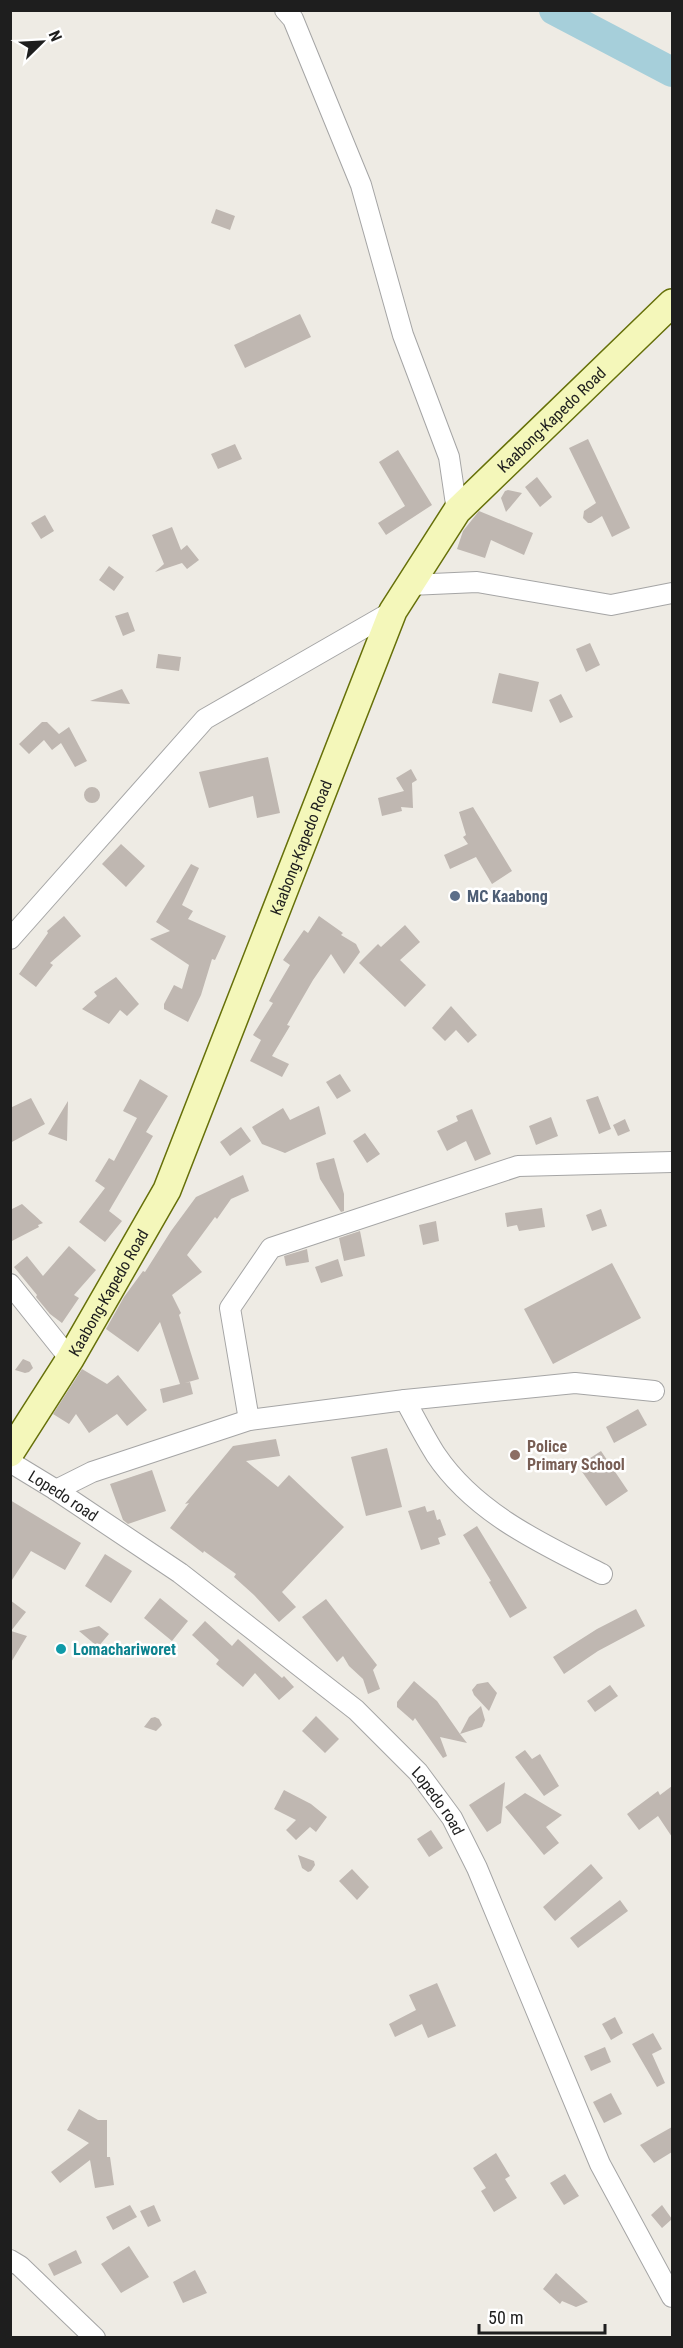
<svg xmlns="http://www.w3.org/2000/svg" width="683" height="2348" viewBox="0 0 683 2348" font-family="'Roboto Condensed',sans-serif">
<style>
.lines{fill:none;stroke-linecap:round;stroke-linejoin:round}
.river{stroke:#a6cfda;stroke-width:30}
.building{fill:#bfb7b1}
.street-casing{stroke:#a5a5a5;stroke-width:22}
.secondary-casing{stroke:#667009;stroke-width:30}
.street{stroke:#fff;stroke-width:20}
.secondary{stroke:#f4f7ba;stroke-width:27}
.service-dot{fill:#5c6f8a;stroke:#fff;stroke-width:2}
.education-dot{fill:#8d6e63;stroke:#fff;stroke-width:2}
.culture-dot{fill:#0f9aa8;stroke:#fff;stroke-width:2}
.labels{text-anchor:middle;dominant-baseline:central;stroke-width:5;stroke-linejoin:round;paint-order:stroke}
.street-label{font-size:16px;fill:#1e1e1e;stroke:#fff}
.service-label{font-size:16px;font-weight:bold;fill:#4e5e75;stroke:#fff;text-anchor:start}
.education-label{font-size:16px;font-weight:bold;fill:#785e54;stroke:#fff;text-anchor:start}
.culture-label{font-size:16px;font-weight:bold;fill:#0d838f;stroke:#fff;text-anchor:start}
</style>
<rect width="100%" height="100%" fill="#eeebe4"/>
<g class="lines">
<path class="river" d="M 554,10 L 672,72"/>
</g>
<path class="building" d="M 216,209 L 235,216 L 230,230 L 211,223 Z
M 300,314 L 311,337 L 245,368 L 234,345 Z
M 588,439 L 630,528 L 612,537 L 602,516 L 591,523 L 588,523 L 583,518 L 584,511 L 596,503 L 569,448 Z
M 235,444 L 242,459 L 218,469 L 211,454 Z
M 398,450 L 432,505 L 386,535 L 378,523 L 405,506 L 379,462 Z
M 537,477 L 552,497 L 540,507 L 525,487 Z
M 508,490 L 522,493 L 506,512 L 501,498 L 505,491 Z
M 479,511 L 533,533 L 524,555 L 491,540 L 485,558 L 457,549 L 463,531 Z
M 45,515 L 54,531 L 41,539 L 31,523 Z
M 172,527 L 181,550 L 187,545 L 199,560 L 187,569 L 182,563 L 155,572 L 164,564 L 152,535 Z
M 109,566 L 124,577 L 114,591 L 99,580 Z
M 128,612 L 135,631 L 123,636 L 115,616 Z
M 590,643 L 600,665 L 586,672 L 576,649 Z
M 158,654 L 181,657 L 179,671 L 156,668 Z
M 499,673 L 539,682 L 532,712 L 492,703 Z
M 122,689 L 130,704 L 90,701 Z
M 561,694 L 573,717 L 560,723 L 549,700 Z
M 42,722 L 47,722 L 59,734 L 69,727 L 87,761 L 75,767 L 61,743 L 52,750 L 44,740 L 29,754 L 19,744 Z
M 268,757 L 280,813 L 257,818 L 253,796 L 209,808 L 199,772 Z
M 411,769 L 417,780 L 412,783 L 413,808 L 401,807 L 402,811 L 382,816 L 378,798 L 404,791 L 396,778 Z
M84 795a8 8 0 1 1 16 0a8 8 0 1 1-16 0Z
M 473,807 L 512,871 L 492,884 L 476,857 L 450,869 L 444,855 L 468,844 L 463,837 L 466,835 L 459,812 Z
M 121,844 L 145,866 L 126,887 L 102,864 Z
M 191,864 L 199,868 L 182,905 L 193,911 L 188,919 L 226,936 L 215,960 L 212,959 L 201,995 L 188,1022 L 164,1009 L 164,1004 L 174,985 L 182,989 L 189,965 L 150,939 L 170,931 L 156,922 Z
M 64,916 L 81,936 L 50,963 L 53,965 L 36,987 L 19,974 L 48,933 L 47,931 Z
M 319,916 L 343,933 L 341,935 L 356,944 L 360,952 L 344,974 L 331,954 L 313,980 L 287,1025 L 290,1026 L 272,1056 L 289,1064 L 282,1077 L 250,1061 L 261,1040 L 253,1035 L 273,1003 L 269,1001 L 290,965 L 283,960 L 304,930 L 308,933 Z
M 405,925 L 420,942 L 400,960 L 426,985 L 405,1007 L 359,963 L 378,944 L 381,947 Z
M 116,977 L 139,1004 L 127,1016 L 120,1010 L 109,1024 L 82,1009 L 97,996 L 94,992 Z
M 451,1006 L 477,1035 L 468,1043 L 456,1030 L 445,1041 L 432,1028 Z
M 340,1074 L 351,1091 L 337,1099 L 326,1082 Z
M 140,1079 L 168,1096 L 146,1132 L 153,1136 L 109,1211 L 122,1221 L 105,1242 L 79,1222 L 105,1188 L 95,1181 L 109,1158 L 114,1161 L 137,1118 L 123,1111 Z
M 598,1096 L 611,1129 L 599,1134 L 586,1100 Z
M 31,1098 L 45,1124 L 10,1143 L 10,1108 Z
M 68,1101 L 67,1141 L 48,1134 Z
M 319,1106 L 326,1134 L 285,1153 L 262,1144 L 252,1127 L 283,1108 L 290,1120 Z
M 472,1109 L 491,1154 L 475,1161 L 466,1141 L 447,1151 L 437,1131 L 458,1121 L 456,1116 Z
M 551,1117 L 558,1136 L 536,1145 L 529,1126 Z
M 625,1119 L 630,1131 L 618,1136 L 613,1125 Z
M 241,1127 L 251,1141 L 230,1156 L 220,1142 Z
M 365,1133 L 380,1154 L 367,1163 L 353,1141 Z
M 334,1158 L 344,1194 L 344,1211 L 341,1212 L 320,1179 L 316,1163 Z
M 243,1175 L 249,1191 L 231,1199 L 217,1219 L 215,1217 L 187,1255 L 202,1272 L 172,1295 L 181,1313 L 179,1315 L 199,1379 L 185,1383 L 190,1382 L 193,1394 L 163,1403 L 160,1389 L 180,1384 L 160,1322 L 138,1352 L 106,1329 L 124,1297 L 143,1271 L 145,1272 L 171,1231 L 196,1197 Z
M 22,1204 L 43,1223 L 38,1225 L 39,1227 L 10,1242 L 10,1210 Z
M 542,1208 L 545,1227 L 519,1231 L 517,1225 L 507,1227 L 505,1213 Z
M 601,1209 L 607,1226 L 592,1231 L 586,1215 Z
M 436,1221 L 439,1241 L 423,1245 L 419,1225 Z
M 360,1231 L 365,1256 L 344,1261 L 339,1238 Z
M 69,1246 L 96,1270 L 74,1295 L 79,1298 L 62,1323 L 50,1314 L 36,1297 L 37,1295 L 14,1267 L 27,1256 L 43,1276 Z
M 307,1249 L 309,1262 L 286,1266 L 284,1256 Z
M 338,1259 L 343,1276 L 321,1283 L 315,1267 Z
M 612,1263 L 641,1318 L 553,1364 L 524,1309 Z
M 23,1359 L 30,1362 L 33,1368 L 29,1372 L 25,1373 L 15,1370 Z
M 82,1369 L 107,1384 L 118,1375 L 147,1410 L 127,1426 L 117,1414 L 89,1433 L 76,1414 L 69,1424 L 53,1414 Z
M 638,1409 L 647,1425 L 614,1443 L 606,1427 Z
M 276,1439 L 280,1456 L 246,1461 L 278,1487 L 289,1475 L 344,1527 L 282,1592 L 296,1607 L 279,1622 L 254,1595 L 234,1577 L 236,1574 L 204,1551 L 203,1553 L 170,1528 L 189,1503 L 185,1504 L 233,1446 Z
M 387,1448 L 402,1507 L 366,1516 L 351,1457 Z
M 601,1451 L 628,1491 L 606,1506 L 578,1466 Z
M 152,1470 L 166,1511 L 128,1524 L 123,1520 L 110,1484 Z
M 10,1500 L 81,1543 L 65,1570 L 31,1551 L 10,1583 Z
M 425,1506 L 427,1512 L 434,1510 L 437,1520 L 440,1519 L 446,1535 L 438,1538 L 440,1544 L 421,1550 L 408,1511 Z
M 477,1526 L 527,1608 L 510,1618 L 489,1582 L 491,1581 L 463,1535 Z
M 105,1554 L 132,1571 L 111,1603 L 85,1586 Z
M 160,1598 L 188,1621 L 172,1641 L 144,1618 Z
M 326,1599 L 377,1665 L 373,1670 L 380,1689 L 368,1694 L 363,1679 L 349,1666 L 343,1656 L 337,1662 L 302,1617 Z
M 10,1600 L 26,1612 L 11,1631 L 27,1636 L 10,1664 Z
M 636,1609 L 645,1626 L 598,1651 L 564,1674 L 553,1657 L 597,1629 Z
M 205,1621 L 232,1646 L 238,1639 L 282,1678 L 284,1676 L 294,1687 L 279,1700 L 255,1673 L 243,1687 L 216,1664 L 219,1660 L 192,1635 Z
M 99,1626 L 109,1634 L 98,1647 L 79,1631 Z
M 414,1681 L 437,1701 L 460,1734 L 469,1717 L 481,1706 L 485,1720 L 482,1727 L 460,1734 L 467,1743 L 440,1737 L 447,1756 L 443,1758 L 415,1718 L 413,1721 L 397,1707 L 397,1702 Z
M 488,1682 L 497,1693 L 489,1711 L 474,1695 L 472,1690 L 477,1684 Z
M 610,1685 L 618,1696 L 595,1712 L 587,1701 Z
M 316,1716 L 339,1739 L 325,1753 L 302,1731 Z
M 155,1717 L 159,1719 L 162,1725 L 156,1731 L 144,1727 L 151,1718 Z
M 525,1750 L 532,1759 L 540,1754 L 559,1786 L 544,1796 L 515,1757 Z
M 505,1782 L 501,1823 L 487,1832 L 469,1805 Z
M 672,1786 L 672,1837 L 658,1816 L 639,1830 L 627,1814 L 658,1791 L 660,1795 Z
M 284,1790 L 311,1804 L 327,1817 L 316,1832 L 310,1827 L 296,1840 L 286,1830 L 296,1820 L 274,1809 Z
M 525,1793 L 562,1815 L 546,1827 L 559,1843 L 544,1855 L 505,1807 Z
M 431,1830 L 443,1848 L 429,1857 L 417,1839 Z
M 298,1855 L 314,1861 L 315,1865 L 311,1871 L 308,1872 L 302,1868 Z
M 591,1864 L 603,1878 L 555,1921 L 543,1907 Z
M 352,1869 L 369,1887 L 357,1900 L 339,1881 Z
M 620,1900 L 628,1911 L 578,1948 L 570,1938 Z
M 437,1983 L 456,2026 L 428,2038 L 422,2024 L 395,2037 L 389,2024 L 416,2010 L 409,1995 Z
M 615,2017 L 623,2033 L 611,2040 L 602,2024 Z
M 653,2033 L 662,2049 L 652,2054 L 665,2083 L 657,2087 L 632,2044 Z
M 605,2047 L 611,2062 L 591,2071 L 584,2056 Z
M 611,2093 L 622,2114 L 604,2123 L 593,2102 Z
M 79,2109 L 98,2120 L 107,2120 L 107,2157 L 110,2157 L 114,2185 L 95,2188 L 90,2160 L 60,2183 L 51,2172 L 89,2143 L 67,2130 Z
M 672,2127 L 672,2152 L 654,2163 L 640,2145 Z
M 496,2153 L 510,2176 L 505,2179 L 517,2198 L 494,2212 L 481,2191 L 486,2188 L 473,2168 Z
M 565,2174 L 579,2196 L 564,2205 L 550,2183 Z
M 130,2205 L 137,2217 L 113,2230 L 106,2217 Z
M 154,2205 L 161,2221 L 148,2227 L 140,2211 Z
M 662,2205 L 672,2219 L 662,2228 L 651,2215 Z
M 129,2246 L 149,2277 L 121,2293 L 101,2264 Z
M 76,2250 L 82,2263 L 54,2276 L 48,2264 Z
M 195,2270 L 207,2293 L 183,2303 L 173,2282 Z
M 556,2273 L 588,2302 L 576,2307 L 562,2301 L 560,2304 L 543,2289 Z"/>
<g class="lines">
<defs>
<g id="street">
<path d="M 285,10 L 293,19 L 361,185 L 403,335 L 449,457 L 457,511"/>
<path d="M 410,585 L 477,582 L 611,605 L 672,593"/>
<path d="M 10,939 L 205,719 L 393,611"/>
<path d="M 10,1284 L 70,1359"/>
<path d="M 405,1400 C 415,1418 425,1438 436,1455 C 475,1513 542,1544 602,1574"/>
<path d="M 249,1420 L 230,1308 L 271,1248 L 518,1166 L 672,1162"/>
<path id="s1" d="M 10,1462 L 56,1490 L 180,1573 L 356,1710 L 418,1772 L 452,1818 L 477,1868 L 600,2164 L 672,2297"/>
<path d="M 56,1490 L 92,1472 L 249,1420 L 405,1400 L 575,1383 L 654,1391"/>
<path d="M 10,2260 L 20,2266 L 95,2338"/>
</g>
<g id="secondary">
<path id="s2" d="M 10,1453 L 70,1359 L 167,1190 L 393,611 L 457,511 L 672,303"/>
</g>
</defs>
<use href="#street" class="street-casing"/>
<use href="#secondary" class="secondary-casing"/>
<use href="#street" class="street"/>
<use href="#secondary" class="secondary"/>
</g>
<circle class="service-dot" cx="455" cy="896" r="6"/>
<circle class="education-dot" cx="515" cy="1455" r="6"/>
<circle class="culture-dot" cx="61" cy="1649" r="6"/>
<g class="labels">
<g class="street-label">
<text stroke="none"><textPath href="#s2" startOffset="1178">Kaabong-Kapedo Road</textPath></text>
<text stroke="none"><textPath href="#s2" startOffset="674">Kaabong-Kapedo Road</textPath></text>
<text stroke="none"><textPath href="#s2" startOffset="188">Kaabong-Kapedo Road</textPath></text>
<text stroke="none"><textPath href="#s1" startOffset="63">Lopedo road</textPath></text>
<text stroke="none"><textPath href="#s1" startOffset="549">Lopedo road</textPath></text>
</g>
<g class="service-label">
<text x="467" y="896">MC Kaabong</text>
</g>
<g class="education-label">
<text x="527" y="1446">Police<tspan x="527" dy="18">Primary School</tspan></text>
</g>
<g class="culture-label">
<text x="73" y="1649">Lomachariworet</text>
</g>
</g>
<rect width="683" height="2348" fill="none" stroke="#1e1e1e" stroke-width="24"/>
<g transform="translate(42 42) rotate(66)" stroke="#ffffff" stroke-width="4.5" paint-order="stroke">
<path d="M0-4.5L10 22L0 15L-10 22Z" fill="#1e1e1e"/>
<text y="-9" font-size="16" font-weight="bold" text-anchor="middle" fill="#1e1e1e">N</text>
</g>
<path d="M479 2324v9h126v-9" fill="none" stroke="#1e1e1e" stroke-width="3"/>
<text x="488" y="2324" font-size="18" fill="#1e1e1e" stroke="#ffffff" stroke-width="4.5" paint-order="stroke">50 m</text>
</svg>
